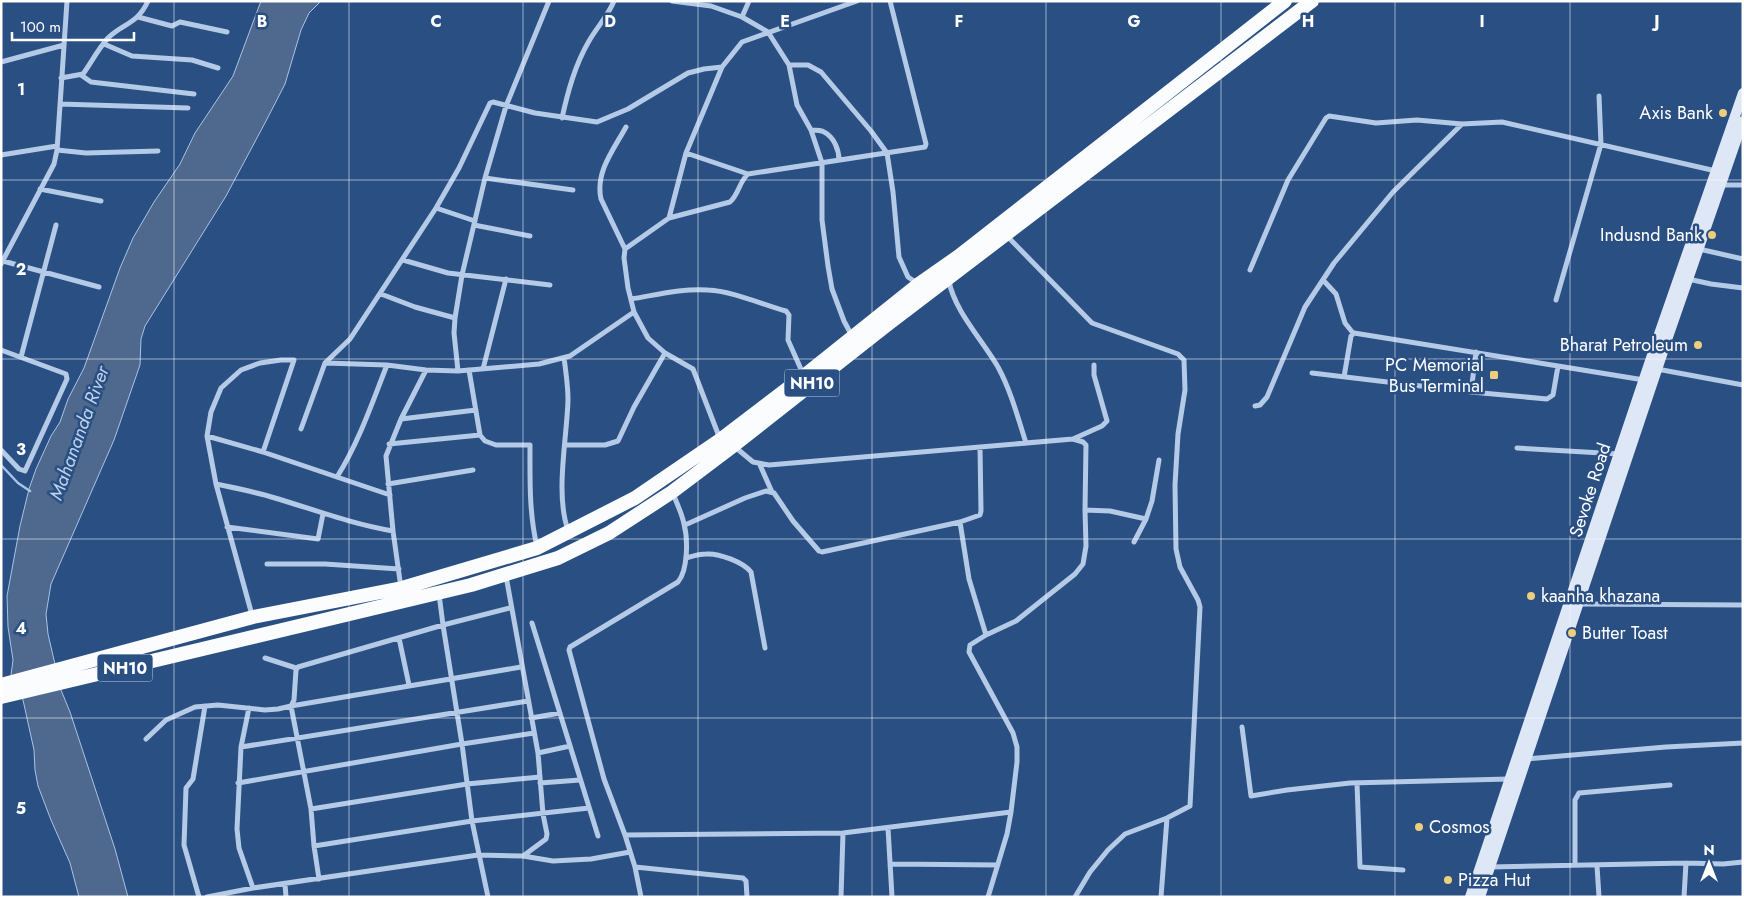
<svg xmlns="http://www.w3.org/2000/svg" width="1744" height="898" viewBox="0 0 1744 898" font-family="Jost,sans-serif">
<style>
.water{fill:#4e698d;stroke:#a9c4e6}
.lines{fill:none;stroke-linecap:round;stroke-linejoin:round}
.stream{stroke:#a9c4e6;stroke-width:2.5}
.minor{stroke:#b4cae6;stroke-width:5}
.secondary{stroke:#dde7f6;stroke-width:10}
.trunk{stroke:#fafcfe;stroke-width:14}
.grid{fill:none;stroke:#fff;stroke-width:1;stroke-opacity:0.55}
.poi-dot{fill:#ecce7c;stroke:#2a4f83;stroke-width:2}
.labels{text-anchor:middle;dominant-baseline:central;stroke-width:5;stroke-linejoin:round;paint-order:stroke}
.shield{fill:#2a4f83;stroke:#bfcada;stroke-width:1}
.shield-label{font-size:16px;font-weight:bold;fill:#fff}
.poi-label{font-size:18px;fill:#fff;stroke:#2a4f83;text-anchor:end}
.street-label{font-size:18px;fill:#fff;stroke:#2a4f83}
.water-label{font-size:19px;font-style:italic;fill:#bfd4ee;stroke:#2a4f83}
.grid-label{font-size:16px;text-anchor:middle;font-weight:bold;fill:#fff;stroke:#2a4f83;stroke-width:5;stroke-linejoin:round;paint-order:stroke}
</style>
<rect width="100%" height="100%" fill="#2a4f83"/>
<path class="water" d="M 261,1 L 321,1 L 309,13 L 301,30 L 285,84 L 266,121 L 226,196 L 145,326 L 141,339 L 140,365 L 114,440 L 51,584 L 46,614 L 48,634 L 61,690 L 70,712 L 115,849 L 128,897 L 79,897 L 70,863 L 51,820 L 38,786 L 35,770 L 34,750 L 23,700 L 11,675 L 13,660 L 8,627 L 7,596 L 20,526 L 29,489 L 36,469 L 51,436 L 60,422 L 68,399 L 84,368 L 120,268 L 133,238 L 154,202 L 180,164 L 195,133 L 233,76 Z"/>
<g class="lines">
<path class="stream" d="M 1,465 L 18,483 L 30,491"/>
<path class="minor" d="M 672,1 L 711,6 L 742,17 L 768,32 L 789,65 L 797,105 L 811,130 L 822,163 L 822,220 L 828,266 L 832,289 L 844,321 L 852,336
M 138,17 L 172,26 L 180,22 L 227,32
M 742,17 L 749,1
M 104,44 L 132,56 L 192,60 L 218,68
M 1,62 L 64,45
M 789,65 L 808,65 L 821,72 L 871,131 L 887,153 L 893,192 L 899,257 L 908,277 L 917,283
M 81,75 L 91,82 L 194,94
M 61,78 L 83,74 C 91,63 98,49 108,38 C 123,23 137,25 148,1
M 60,104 L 188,108
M 562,118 C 568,91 575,65 589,41 C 597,27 608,16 614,1
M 811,130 C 815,130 821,130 824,132 C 834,137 839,150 839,160
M 57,150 L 86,153 L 158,151
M 686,153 L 748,174
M 1,155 L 57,146
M 485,178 L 573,190
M 1721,185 L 1743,185
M 40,189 L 101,201
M 436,208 L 475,221
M 669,218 L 730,202 C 739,194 739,182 748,174 L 925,147 L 926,144 L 890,1
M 474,225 L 530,236
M 1006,235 L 1092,323 L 1178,354 L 1184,360 L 1185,390 L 1178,434 L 1175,485 L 1176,549 L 1180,567 L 1198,600 L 1200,607 L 1190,806 L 1167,818 L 1125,834 L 1108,850 L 1090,872 L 1075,897
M 625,249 L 601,199 C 595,172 614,149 626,127
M 1699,249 L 1743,259
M 403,260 L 448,273 L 550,285
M 3,261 L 99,287
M 1,264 L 54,164 L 57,150 L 67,1
M 1250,270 L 1288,180 L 1326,118 L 1329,116 L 1376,123 L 1417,120 L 1462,124 L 1502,122 L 1716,171
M 1688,279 L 1711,284 L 1743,288
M 1323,280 L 1336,294 L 1345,323 L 1353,333
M 949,281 C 954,310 983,341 998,367 C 1011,391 1018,418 1026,443
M 381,294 L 415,307 L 455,318
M 631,299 C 656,295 683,288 708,290 C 732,291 761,304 786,311 L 789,315 L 788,340 L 804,376
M 1556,300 L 1601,144 L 1599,96
M 1,350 L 66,374 L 67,379 L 25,471 L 19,469 L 1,450
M 21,357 L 56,225
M 564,358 C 566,372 568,386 568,400 C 567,438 555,494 568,530
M 325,363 L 387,365 L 426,370 L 458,371 L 539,364 L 570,356 L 634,312
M 483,369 L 506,279
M 1657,369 L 1743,385
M 469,370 L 480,435 L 485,441 L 496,445 L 530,445 C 530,481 529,512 537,547
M 458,371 L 454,333 L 455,318 L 462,275 L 485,178 L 506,106 L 549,1
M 1312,373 L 1471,392 L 1547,399 L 1553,395 L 1558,366 L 1644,380
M 1344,377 L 1351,336 L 1354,333 L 1558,366
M 1471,392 L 1476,352
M 1255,406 L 1260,405 L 1267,397 L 1305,307 L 1334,263 L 1393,192 L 1462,124
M 401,419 L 476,410
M 301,429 L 325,363 L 350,339 L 436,208 L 459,168 L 490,103 L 493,102 L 535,113 L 597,122 L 628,109 L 688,73 L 704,69 L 722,67
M 207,436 L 263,452 L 390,495
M 720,439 L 693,369 L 665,353 L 648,338 L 634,312 L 628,288 L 624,258 L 625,249 L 669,218 L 686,153 L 722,67 L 742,42 L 857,1
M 1073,439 L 1102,426 L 1107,421 L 1094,375 L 1094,365
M 389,444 L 480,435
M 565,445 L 605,445 L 618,441 L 634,407 L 665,353
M 735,447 L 753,462 L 769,465 L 1073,439 L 1083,442 L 1086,445 L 1085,510 L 1086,546 L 1083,564 L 1075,574 L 1016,621 L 986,635 L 970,645 L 969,652 L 1013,733 L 1017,747 L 1017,762 L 1011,812 L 1007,834 L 988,897
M 1517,448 L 1619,454
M 760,465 L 772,492
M 337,477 C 359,442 372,403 387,365
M 216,484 C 235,488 256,492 275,498 C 315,510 352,524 393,531
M 388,484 L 473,470
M 1085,510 L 1110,511 L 1146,519 L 1134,542
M 1146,519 L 1152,501 L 1159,460
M 960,522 L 969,579 L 986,635
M 685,525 L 745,498 L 766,491 L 774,493 L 793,521 L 819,551 L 822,552 L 960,522 L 980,515 L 981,511 L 980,447
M 227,527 L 318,539 L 323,514
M 686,558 C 693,556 699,554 706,554 C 719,553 743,562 751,572 L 765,648
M 267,564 L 325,564 L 399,569
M 506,576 L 538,753 L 543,814 L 547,834 L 546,839 L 523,856
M 401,588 L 393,531 L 386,456 L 401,419 L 426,370
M 439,594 L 443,625 L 462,744 L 472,821 L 488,897
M 1578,604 L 1743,605
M 252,615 L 216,484 L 207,436 L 211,412 L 221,388 L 241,370 L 260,363 L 281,360 L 294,360 L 263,452
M 532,623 L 598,836
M 399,638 L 409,685
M 265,658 L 296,668
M 249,708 L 241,747 L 237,829 L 239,848 L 253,888
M 531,718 L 560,713
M 1242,727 L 1251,796 L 1287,790 L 1350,783 L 1509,779
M 146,739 L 166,720 L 195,707 L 218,705 L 265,710 L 278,709 L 291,706 L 294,700 L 296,670 L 298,667 L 443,625 L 510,608
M 241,747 L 528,701
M 538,753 L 570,746
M 1526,759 L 1666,747 L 1743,743
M 238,783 L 462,744 L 534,733
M 540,783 L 580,780
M 1357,783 L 1360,867 L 1403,870
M 311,809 L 467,784 L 540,777
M 888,828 L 892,897
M 625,835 L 843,833 L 1011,812
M 314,846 L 472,821 L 589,808
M 891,864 L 998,865
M 1575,865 L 1575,800 L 1579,793 L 1670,785
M 1597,866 L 1599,897
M 635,867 L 743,878 L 746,881 L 747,897
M 1490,867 L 1686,863 L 1723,864 L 1743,862
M 319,879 L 314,846 L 311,809 L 291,706 L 521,667
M 285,884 L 286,897
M 199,897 L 184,845 L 186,788 L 193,779 L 205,706
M 207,897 L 253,888 L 478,855 L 523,856 L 553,861 L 591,859 L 630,852
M 641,897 L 635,867 L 625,835 L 604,779 L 569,650 L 570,647 L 678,582 C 688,570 688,539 684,524 C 682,514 677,503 673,494
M 841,897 L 843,833
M 1161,897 L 1167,818
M 1684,897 L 1686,863"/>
<path class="secondary" d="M 1470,897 L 1659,334 L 1743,93
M 1480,897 L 1668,337 L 1743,121"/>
<path class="trunk" d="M 1,685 L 253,617 L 402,588 L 537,548 L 635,498 L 720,440 L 804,376 L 919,284 L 959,256 L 1285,1
M 1,697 L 471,585 L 558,558 L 609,533 L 672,492 L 733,446 L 888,324 L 1312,1"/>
</g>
<path class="grid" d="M 174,1 L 174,897M 349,1 L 349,897M 523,1 L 523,897M 698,1 L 698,897M 872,1 L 872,897M 1046,1 L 1046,897M 1221,1 L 1221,897M 1395,1 L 1395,897M 1570,1 L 1570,897M 1,180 L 1743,180M 1,359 L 1743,359M 1,539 L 1743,539M 1,718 L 1743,718"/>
<g class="poi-dot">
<circle cx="1723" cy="113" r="5"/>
<circle cx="1712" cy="235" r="5"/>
<circle cx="1698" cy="345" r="5"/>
<rect x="1489" y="370" width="10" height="10" rx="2.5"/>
<circle cx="1531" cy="596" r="5"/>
<circle cx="1572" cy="633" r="5"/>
<circle cx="1419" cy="827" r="5"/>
<circle cx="1448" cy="880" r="5"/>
</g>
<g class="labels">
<g class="shield">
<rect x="784.5" y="369.5" width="55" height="27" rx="4"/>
<rect x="97.5" y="654.5" width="55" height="27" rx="4"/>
</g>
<g class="shield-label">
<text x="812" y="383">NH10</text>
<text x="125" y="668">NH10</text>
</g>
<g class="poi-label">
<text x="1713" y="113">Axis Bank</text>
<text x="1702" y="235">Indusnd Bank</text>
<text x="1688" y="345">Bharat Petroleum</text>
<text x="1484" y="365">PC Memorial<tspan x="1484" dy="21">Bus Terminal</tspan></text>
<text x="1541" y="596" text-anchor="start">kaanha khazana</text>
<text x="1582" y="633" text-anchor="start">Butter Toast</text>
<text x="1429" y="827" text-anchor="start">Cosmos</text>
<text x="1458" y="880" text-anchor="start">Pizza Hut</text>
</g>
<g class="street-label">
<text transform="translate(1590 490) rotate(-72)">Sevoke Road</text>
</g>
<g class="water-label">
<text transform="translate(79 433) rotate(-70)">Mahananda River</text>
</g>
</g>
<g class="grid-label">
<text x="262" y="27">B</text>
<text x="436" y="27">C</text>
<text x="610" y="27">D</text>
<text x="785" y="27">E</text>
<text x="959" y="27">F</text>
<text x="1134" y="27">G</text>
<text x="1308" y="27">H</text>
<text x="1482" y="27">I</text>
<text x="1657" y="27">J</text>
<text x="21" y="95">1</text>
<text x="21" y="275">2</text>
<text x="21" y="455">3</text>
<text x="21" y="634">4</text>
<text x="21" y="814">5</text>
</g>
<rect width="1744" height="898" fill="none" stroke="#ffffff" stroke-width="5"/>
<g transform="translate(1709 863)" stroke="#2a4f83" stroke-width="4" paint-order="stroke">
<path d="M0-4L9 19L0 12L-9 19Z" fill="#ffffff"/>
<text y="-8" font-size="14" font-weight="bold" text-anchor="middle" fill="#ffffff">N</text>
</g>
<path d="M12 32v8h122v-8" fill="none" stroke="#ffffff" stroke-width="2.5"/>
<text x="20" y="32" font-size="15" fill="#ffffff" stroke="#2a4f83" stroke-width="4" paint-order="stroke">100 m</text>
</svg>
